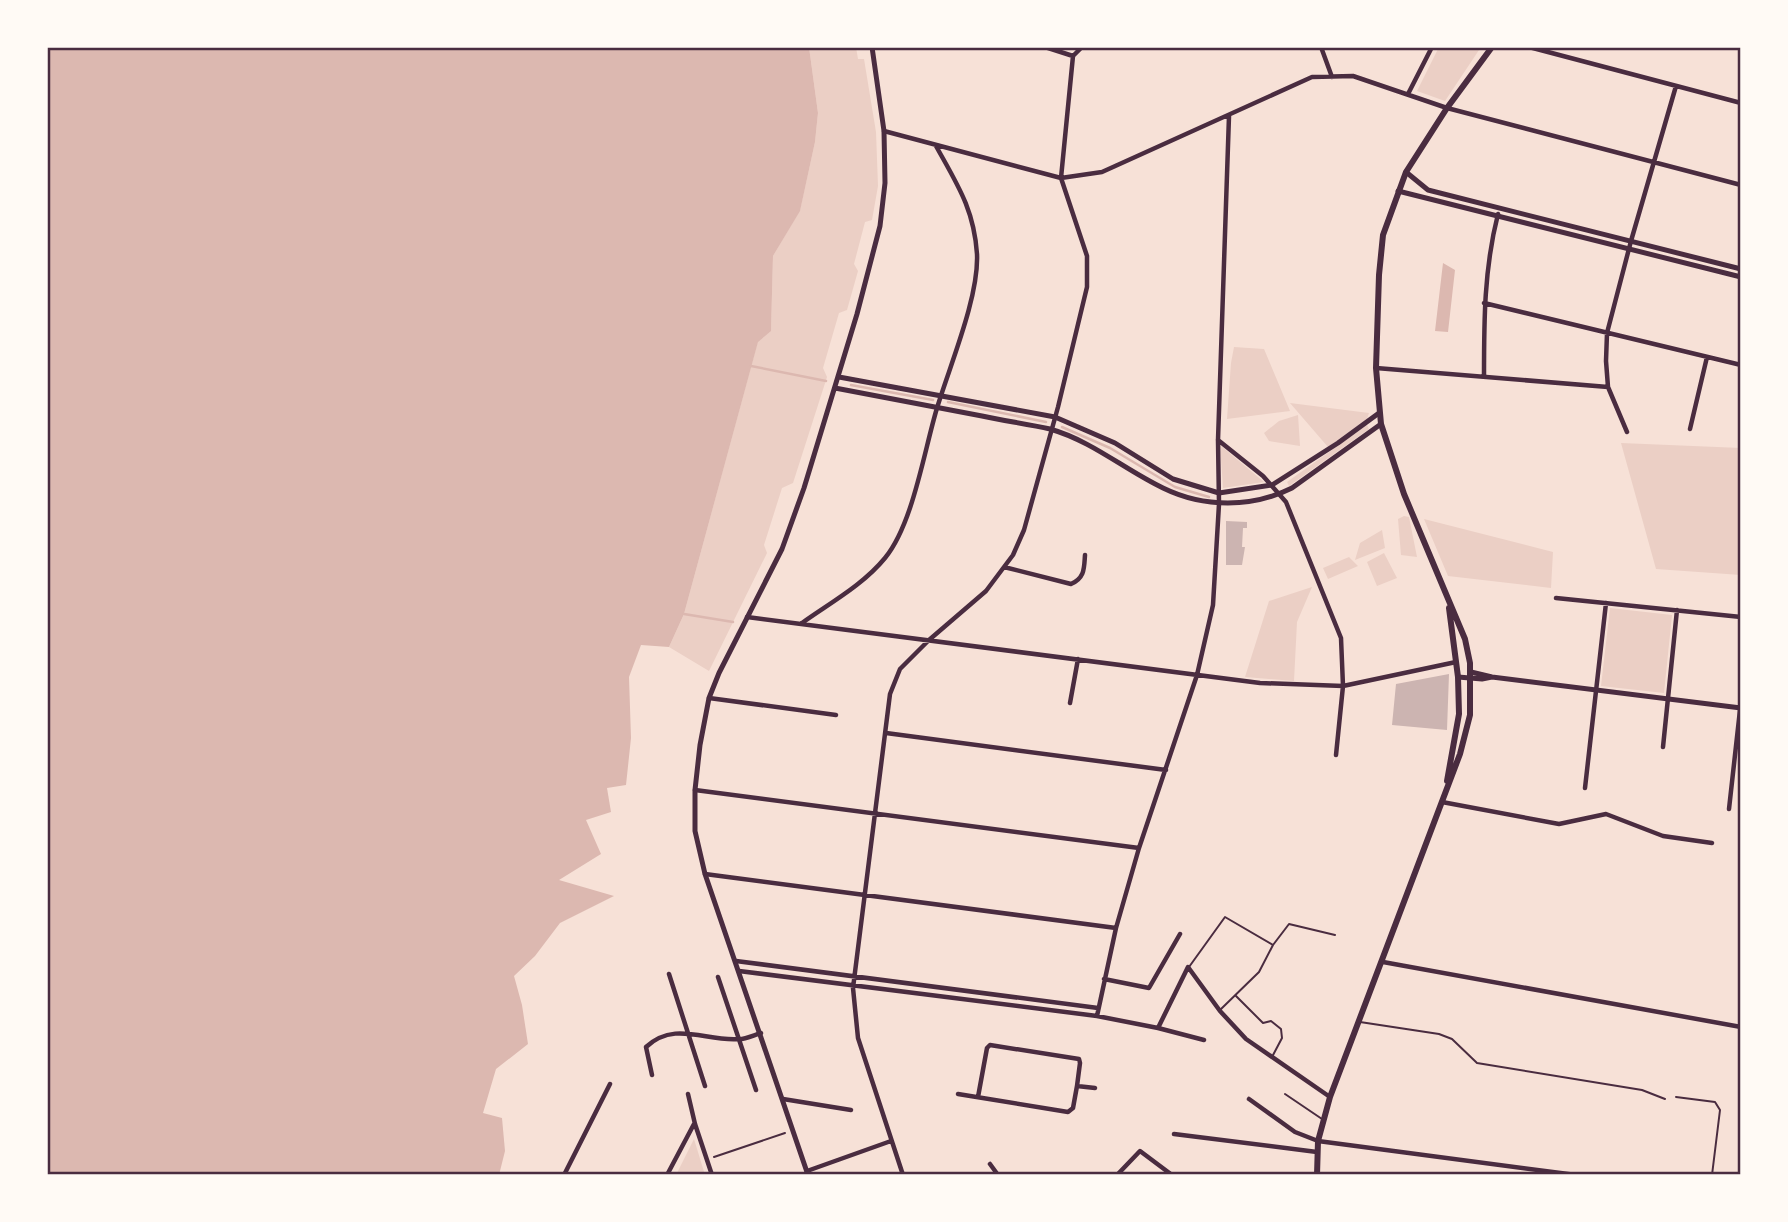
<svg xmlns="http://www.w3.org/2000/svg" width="1788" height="1222" viewBox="0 0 1788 1222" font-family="'PT Sans Narrow',sans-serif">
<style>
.green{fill:#ebcfc5}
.water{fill:#dcb8b0}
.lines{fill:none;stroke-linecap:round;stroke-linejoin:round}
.stream{stroke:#dcb8b0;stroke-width:2.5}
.building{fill:#ccb4b1}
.path{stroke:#4a2c40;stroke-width:2}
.service{stroke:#4a2c40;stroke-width:2}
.minor{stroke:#4a2c40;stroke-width:4.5}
.tertiary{stroke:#4a2c40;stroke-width:5}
.secondary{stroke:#4a2c40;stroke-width:6}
.neatline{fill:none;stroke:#4a2c40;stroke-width:2.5}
</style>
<rect width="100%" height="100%" fill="#f7e1d7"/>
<path class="green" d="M 809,47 L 856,47 L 858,59 L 864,59 L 876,132 L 878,186 L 872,220 L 865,222 L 854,264 L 858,271 L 847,310 L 839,313 L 823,368 L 827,377 L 793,483 L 782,488 L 764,545 L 767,553 L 709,671 L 669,647 L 684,614 L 758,341 L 771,330 L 773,256 L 800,210 L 815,142 L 818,113 Z
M 1439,47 L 1481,47 L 1445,101 L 1417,91 Z
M 1234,347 L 1264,349 L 1290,411 L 1227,419 L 1231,363 Z
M 1290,403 L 1369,413 L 1367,419 L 1328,447 Z
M 1298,415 L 1300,446 L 1269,441 L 1264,433 L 1279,421 Z
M 1367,425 L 1369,429 L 1289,486 L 1287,482 Z
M 1621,443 L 1741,448 L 1741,575 L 1656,569 Z
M 1220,445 L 1264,482 L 1223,488 Z
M 1404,516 L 1409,517 L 1417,557 L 1401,555 L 1398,519 Z
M 1424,519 L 1553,552 L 1551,588 L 1448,576 Z
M 1382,530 L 1385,548 L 1355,560 L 1360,543 Z
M 1384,553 L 1397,578 L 1377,586 L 1367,562 Z
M 1349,557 L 1358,566 L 1328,579 L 1323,568 Z
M 1312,587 L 1297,622 L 1294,681 L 1245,677 L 1269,601 Z
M 1610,608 L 1672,615 L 1664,693 L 1601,686 Z
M 694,1139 L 705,1175 L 676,1175 Z"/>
<path class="water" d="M 47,47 L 809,47 L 818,113 L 815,142 L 800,211 L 773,256 L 771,331 L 758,342 L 684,614 L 669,647 L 641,645 L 629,677 L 631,738 L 626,785 L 607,788 L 611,812 L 586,820 L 601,854 L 559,880 L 614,896 L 560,923 L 535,956 L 514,976 L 522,1005 L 528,1044 L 496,1069 L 483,1113 L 502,1118 L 505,1151 L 499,1175 L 47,1175 Z
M 1443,263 L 1455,270 L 1448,332 L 1435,331 Z"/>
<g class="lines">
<path class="stream" d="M 751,366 L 826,381
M 851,385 L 933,400
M 948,402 L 1046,422
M 1062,427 L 1110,448 L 1175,487 L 1209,497
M 684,614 L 733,622"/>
</g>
<path class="building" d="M 1226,521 L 1247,522 L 1247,528 L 1243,528 L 1242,547 L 1245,547 L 1242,565 L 1226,565 Z
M 1449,674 L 1447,730 L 1392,725 L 1396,684 Z"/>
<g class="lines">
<path class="path" d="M 714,1157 L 785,1133"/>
<path class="service" d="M 1189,967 L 1225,917 L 1273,945 L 1289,924 L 1335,935
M 1236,996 L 1263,1023 L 1271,1021 L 1281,1029 L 1282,1038 L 1272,1057
M 1220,1010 L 1259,972 L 1273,945
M 1360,1022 L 1439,1034 L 1452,1039 L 1477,1063 L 1642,1090 L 1665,1099
M 1285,1094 L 1322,1119
M 1676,1097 L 1715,1102 L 1720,1110 L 1712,1175"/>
<path class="minor" d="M 1045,47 L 1073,56
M 1321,47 L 1332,77
M 1529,47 L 1741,103
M 1408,94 L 1432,47
M 884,131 L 1061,178 L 1102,172 L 1312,77 L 1353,76 L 1447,108 L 1741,185
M 1484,303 L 1741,365
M 1376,368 L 1608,387
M 1484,377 C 1484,321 1484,269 1498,214
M 1690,429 L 1707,357
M 1627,432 L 1608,387 L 1606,361 L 1607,333 L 1631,241 L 1676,86
M 1218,440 L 1263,476 L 1286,502 L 1341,638 L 1343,686 L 1336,755
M 1004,567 L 1071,584 C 1085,578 1084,568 1085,555
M 1556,598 L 1741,617
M 747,617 L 1260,683 L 1343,686 L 1456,662
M 802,623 C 830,603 863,585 885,558 C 913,524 924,451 937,408 C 950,365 979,297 977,254 C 974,209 957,184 936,146
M 709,698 L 836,715
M 1070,703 L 1078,659
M 886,733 L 1166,770
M 1663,747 L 1677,610
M 1585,788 L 1606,603
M 695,790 L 1139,848
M 1442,802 L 1559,824 L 1606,814 L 1663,836 L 1712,843
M 1729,809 L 1741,701
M 705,874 L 1116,928
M 736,961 L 1098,1008
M 1383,962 L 1741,1027
M 739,971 L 1097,1016 L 1158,1028 L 1188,967 L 1220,1011 L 1246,1039 L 1330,1097
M 669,974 L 705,1086
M 718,977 L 756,1090
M 1104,979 L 1149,988 L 1180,934
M 1097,1016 L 1116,928 L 1139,848 L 1197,675 L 1213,605 L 1219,504 L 1218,440 L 1229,116
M 1158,1028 L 1204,1040
M 652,1075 L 646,1047 C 675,1020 706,1042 739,1039 C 746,1039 754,1035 761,1033
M 688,1094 L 695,1124 L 712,1175
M 958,1094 L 1068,1112 L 1073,1108 L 1077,1086
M 978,1097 L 987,1048 L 990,1045 L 1079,1059 L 1080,1063 L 1077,1086 L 1095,1088
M 783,1099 L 851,1110
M 1249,1099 L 1295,1132 L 1318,1141 L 1576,1175
M 1174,1134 L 1317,1152
M 990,1164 L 998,1175
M 807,1171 L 891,1141
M 564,1175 L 610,1084
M 667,1175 L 694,1124
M 903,1175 L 858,1038 L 853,988 L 890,694 L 900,669 L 929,640 L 986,591 L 1013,555 L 1024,530 L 1058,407 L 1087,287 L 1087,256 L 1061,178 L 1073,56 L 1082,47
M 1117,1175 L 1140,1151 L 1172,1175"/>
<path class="tertiary" d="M 1406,172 L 1428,190 L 1741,269
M 1398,191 L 1741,277
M 839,377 L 1055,417 L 1115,443 L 1173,479 L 1219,493 L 1272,485 L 1338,443 L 1379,413
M 835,388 C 884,397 933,407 982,416 C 1005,421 1028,424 1050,429 C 1092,441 1125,470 1163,488 C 1204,508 1252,508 1292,488 L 1381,424
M 1471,672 L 1492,677 L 1741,708
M 1458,677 L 1482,679 L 1492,677
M 808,1175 L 705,874 L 695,831 L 695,790 L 700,745 L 709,698 L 719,673 L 782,549 L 804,488 L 857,314 L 880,226 L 885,183 L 884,131 L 872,47"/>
<path class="secondary" d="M 1447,781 L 1459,714 L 1458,677 L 1449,608
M 1317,1175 L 1318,1141 L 1330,1097 L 1460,754 L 1470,715 L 1470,663 L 1465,639 L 1404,494 L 1381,424 L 1376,368 L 1379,275 L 1383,235 L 1406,172 L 1447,108 L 1492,47"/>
</g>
<rect width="1788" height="1222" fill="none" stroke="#fffaf5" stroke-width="98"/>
<rect x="49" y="49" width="1690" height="1124" class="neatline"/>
</svg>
